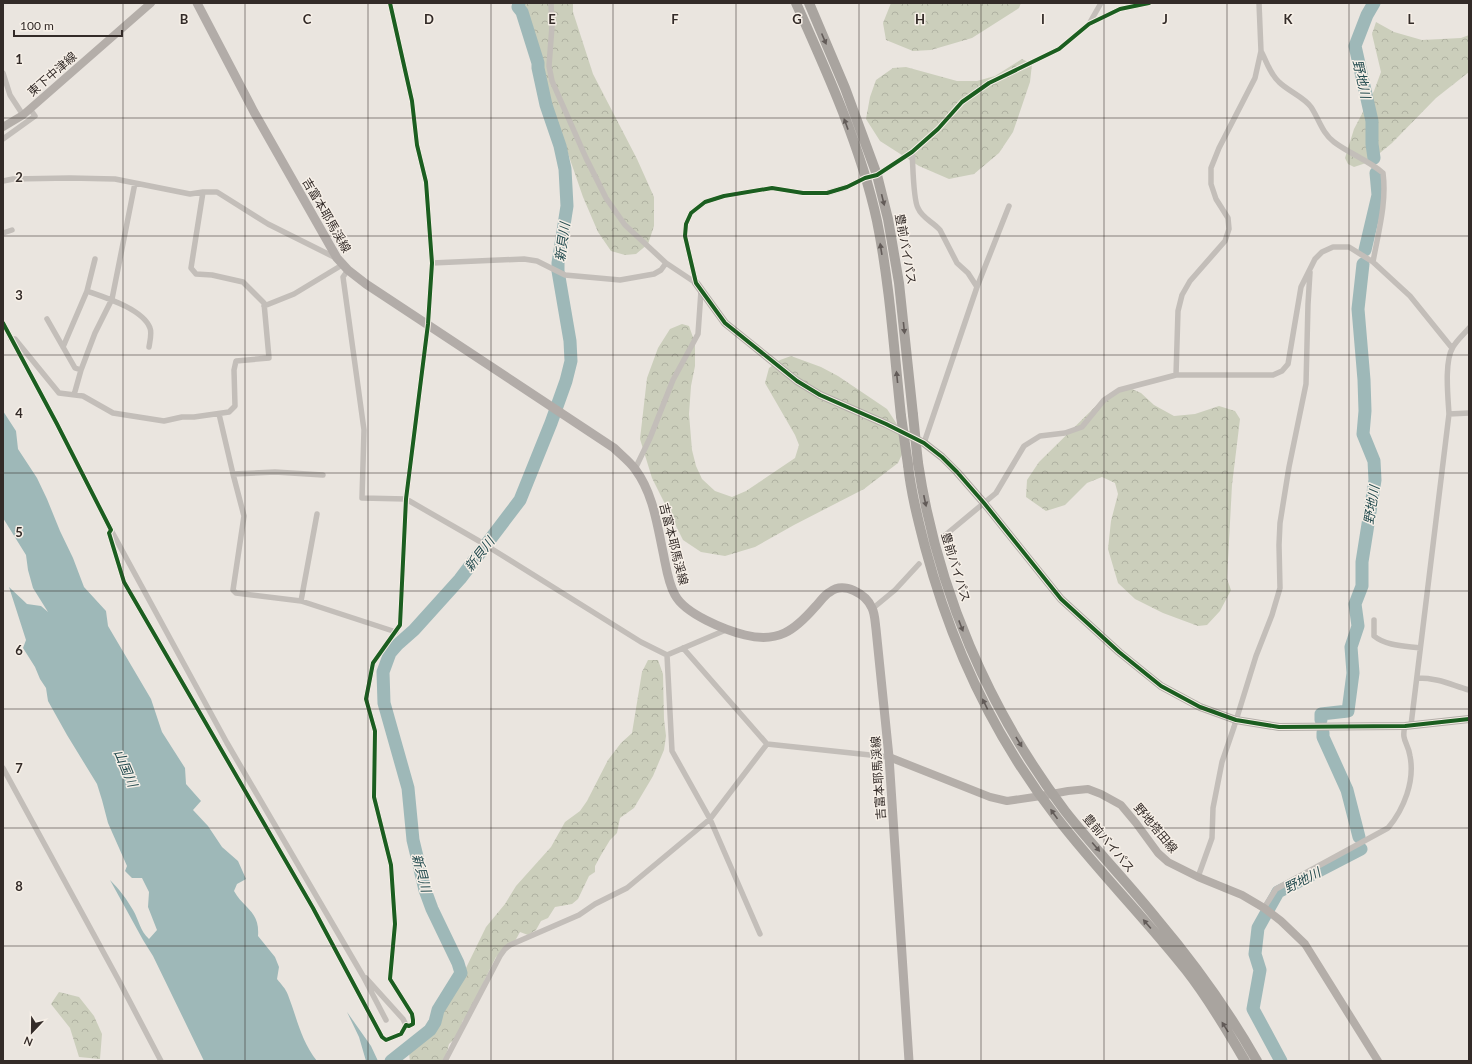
<svg xmlns="http://www.w3.org/2000/svg" width="1472" height="1064" viewBox="0 0 1472 1064" font-family="Lato,'Noto Sans JP',sans-serif">
<style>
.forest{fill:url(#forest-crowns)}
.water{fill:#9eb8b8}
.lines{fill:none;stroke-linecap:round;stroke-linejoin:round}
.river{stroke:#9eb8b8;stroke-width:13}
.street{stroke:#c3beb9;stroke-width:5.5}
.secondary{stroke:#b4aea9;stroke-width:8}
.primary{stroke:#b2aca8;stroke-width:9}
.highway{stroke:#a9a49f;stroke-width:10}
.highway-bridge{stroke:#a9a49f;stroke-width:10}
.cycleway-casing{stroke:#f6efe7;stroke-width:6}
.cycleway{stroke:#1b5e20;stroke-width:4}
.oneway{fill:#625b58}
.grid{fill:none;stroke:#332b28;stroke-width:1;stroke-opacity:0.55}
.labels{text-anchor:middle;dominant-baseline:central;stroke-width:3;stroke-linejoin:round;paint-order:stroke}
.street-label{font-size:12px;fill:#332b28;stroke:#f6efe7}
.water-label{font-size:13px;font-style:italic;fill:#234b4f;stroke:#f6efe7}
.grid-label{font-size:13px;text-anchor:middle;font-weight:bold;fill:#332b28;stroke:#f6efe7;stroke-width:3;stroke-linejoin:round;paint-order:stroke}
</style>
<defs>
<pattern id="forest-crowns" width="20" height="18" patternUnits="userSpaceOnUse"><rect width="20" height="18" fill="#cbcebb"/><path d="M2 6a3 3 0 1 1 6 0M12 15a3 3 0 1 1 6 0" fill="none" stroke="#afb1a1"/></pattern>
</defs>
<rect width="100%" height="100%" fill="#eae5df"/>
<path class="forest" d="M 524,3 L 573,3 L 573,12 L 593,74 L 637,159 L 654,197 L 654,226 L 648,244 L 636,254 L 625,255 L 611,251 L 598,232 L 583,197 L 533,52 Z
M 891,3 L 1021,3 L 1019,8 L 972,38 L 931,50 L 913,51 L 886,40 L 883,23 Z
M 1376,22 L 1394,32 L 1422,40 L 1461,38 L 1469,35 L 1469,72 L 1436,98 L 1392,143 L 1369,162 L 1354,167 L 1348,164 L 1345,158 L 1354,129 L 1374,91 L 1381,72 L 1372,34 Z
M 1022,59 L 1032,64 L 1030,82 L 1013,132 L 999,153 L 974,174 L 949,179 L 919,166 L 880,141 L 866,119 L 870,97 L 876,80 L 893,68 L 906,67 L 957,81 L 977,81 L 995,76 Z
M 682,324 L 689,326 L 695,343 L 695,366 L 691,386 L 689,414 L 692,450 L 696,466 L 702,479 L 715,491 L 732,497 L 746,491 L 795,458 L 799,445 L 795,435 L 765,383 L 769,368 L 780,360 L 791,356 L 821,367 L 838,376 L 887,409 L 908,441 L 898,463 L 864,489 L 794,525 L 755,547 L 725,556 L 701,552 L 683,540 L 652,478 L 640,439 L 647,378 L 658,348 L 670,329 Z
M 1125,386 L 1141,393 L 1154,405 L 1174,416 L 1195,414 L 1219,406 L 1235,411 L 1240,419 L 1232,485 L 1227,579 L 1231,590 L 1220,611 L 1207,625 L 1198,626 L 1163,613 L 1135,599 L 1118,583 L 1108,549 L 1111,521 L 1118,494 L 1115,483 L 1102,477 L 1087,483 L 1065,505 L 1046,511 L 1026,497 L 1027,480 L 1039,462 L 1103,399 Z
M 648,660 L 658,660 L 663,674 L 664,719 L 666,736 L 664,750 L 653,776 L 634,808 L 620,818 L 617,833 L 610,840 L 601,855 L 595,866 L 595,872 L 589,876 L 578,899 L 572,904 L 555,907 L 548,918 L 541,921 L 536,930 L 528,935 L 520,932 L 515,941 L 505,951 L 496,957 L 485,979 L 470,1016 L 463,1020 L 457,1037 L 449,1044 L 446,1055 L 442,1061 L 410,1061 C 407,1046 413,1039 428,1038 L 434,1030 L 440,1014 L 465,970 L 486,927 L 505,904 L 516,886 L 551,847 L 565,822 L 580,811 L 587,801 L 608,760 L 621,743 L 632,733 L 642,672 Z
M 59,992 L 79,997 L 94,1016 L 102,1034 L 100,1059 L 79,1057 L 70,1028 L 51,1004 Z"/>
<path class="water" d="M 3,411 L 16,431 L 18,449 L 37,478 L 47,499 L 60,531 L 73,558 L 84,587 L 106,611 L 108,626 L 151,699 L 162,732 L 185,768 L 186,784 L 201,801 L 193,810 L 208,826 L 222,847 L 238,861 L 246,879 L 237,884 L 234,891 C 244,909 260,911 258,936 L 275,957 L 279,967 L 277,979 C 281,984 286,989 288,995 C 297,1018 301,1041 317,1061 L 204,1061 L 153,956 L 143,940 L 110,880 C 119,889 126,898 133,910 C 139,920 140,931 149,939 L 157,930 L 148,907 L 149,892 L 142,878 L 132,878 L 125,871 L 127,866 L 108,823 L 102,800 L 97,784 L 67,735 L 48,701 L 46,688 L 40,679 L 35,667 L 23,648 L 26,640 L 9,587 L 27,604 L 41,606 L 48,612 L 33,588 L 28,570 L 26,555 L 3,518 Z
M 347,1012 L 371,1046 L 378,1061 L 366,1061 L 359,1037 Z"/>
<g class="lines">
<path class="river" d="M 1374,3 L 1367,15 L 1355,46 L 1372,121 L 1372,144 L 1374,158
M 1365,250 L 1378,195 L 1376,173
M 1321,720 L 1321,714 L 1348,711 L 1353,673 L 1351,647 L 1358,626 L 1355,604 L 1362,586 L 1362,562 L 1375,480 L 1374,461 L 1363,434 L 1365,411 L 1364,380 L 1358,309 L 1363,264
M 1323,733 L 1323,737 L 1347,790 L 1359,837
M 391,1061 L 430,1030 L 435,1022 L 438,1010 L 461,973 L 458,963 L 432,909 L 425,890 L 413,840 L 408,788 L 384,703 L 383,672 L 390,653 L 397,645 L 414,630 L 460,579 L 520,500 L 551,423 L 566,381 L 571,361 L 570,341 L 558,271 L 558,263 L 567,206 L 565,169 L 560,146 L 546,105 L 538,68 L 538,63 L 522,12 L 518,7 L 519,3
M 1281,1061 L 1253,1009 L 1260,970 L 1255,954 L 1258,928 L 1278,892 L 1361,849"/>
<path class="street" d="M 551,3 L 552,26 L 549,66 L 552,81 L 586,158 L 606,198 L 625,225 L 666,263 L 696,283
M 1089,24 L 1101,3
M 1261,51 C 1267,62 1270,74 1279,82 C 1288,91 1304,97 1311,107 C 1319,119 1322,133 1334,142 C 1350,154 1368,160 1383,173 C 1387,203 1378,233 1373,262
M 3,73 L 10,95 L 23,115
M 3,139 L 35,116 L 30,109
M 912,152 C 913,163 913,200 918,208 C 922,218 933,222 940,230 L 957,263 L 968,273 L 977,287
M 3,181 L 13,179 L 70,178 L 115,179 L 190,194 L 203,192 L 217,192 L 268,224 L 336,258
M 3,233 L 12,230
M 95,259 L 87,291 C 104,297 143,309 150,328 C 152,333 150,341 149,347
M 432,263 L 524,259 L 537,261 L 565,275 L 620,280 L 654,274 L 661,270 L 666,263
M 348,270 L 343,277 L 364,430 L 362,498 L 406,499 L 479,541 L 641,642 L 667,655 L 728,629
M 696,283 L 685,236 L 686,224 L 691,213 L 705,202 L 724,196 L 772,188 L 803,193 L 827,193 L 847,187 L 865,178 L 877,175 L 912,152 L 938,129 L 962,102 L 989,83 L 1059,49 L 1089,24 L 1120,9 L 1149,3
M 264,306 L 294,294 L 342,265
M 47,319 L 75,368 L 81,370
M 3,323 L 57,424 L 111,530 L 109,533 L 124,582 L 313,908 L 382,1037 L 386,1040 L 401,1034 L 406,1025 L 409,1026 L 413,1024 L 413,1020 L 412,1014 L 390,979 L 395,924 L 391,865 L 374,797 L 375,731 L 366,699 L 373,663 L 400,625 L 406,499 L 428,324 L 432,263 L 426,182 L 417,145 L 412,101 L 390,3
M 11,339 L 15,339 L 59,393 L 83,396 L 113,413 L 164,421 L 182,417 L 194,417 L 229,412 L 235,406 L 234,370 L 236,361 L 269,358 L 264,303 L 243,282 L 212,275 L 196,274 L 191,268 L 203,192
M 63,347 L 87,291
M 1176,375 L 1178,311 L 1182,295 L 1190,281 L 1225,241 L 1229,229 L 1228,218 L 1216,199 L 1211,184 L 1211,168 L 1219,148 L 1255,78 L 1261,51 L 1259,3
M 74,395 L 81,370 L 95,333 L 112,299 L 135,183
M 219,414 L 233,474 L 275,472 L 323,475
M 1449,414 L 1469,413
M 924,443 L 977,287 L 1009,206
M 635,469 L 650,438 L 673,380 L 698,334 L 701,291
M 233,474 L 244,516 L 233,590 L 236,593 L 301,601 L 396,632
M 111,530 L 227,743 L 363,976 L 386,1020
M 943,537 L 996,493 L 1024,446 L 1040,436 L 1065,433 L 1082,427 L 1104,400 L 1119,390 L 1176,375 L 1273,375 L 1282,371 L 1288,364 L 1301,287 L 1315,259 L 1322,252 L 1333,247 L 1349,247 L 1373,262 L 1410,296 L 1452,348
M 301,601 L 317,514
M 872,609 L 895,590 L 919,564
M 1374,620 L 1374,636 C 1386,646 1406,646 1420,648
M 683,648 L 767,744 L 889,757
M 667,655 L 672,751 L 710,819 L 760,934
M 1417,678 C 1439,678 1449,684 1469,690
M 1411,725 L 1449,414 C 1448,397 1444,361 1453,347 C 1457,340 1464,334 1469,328
M 3,768 L 118,979 L 161,1061
M 1198,877 L 1212,838 L 1213,808 L 1222,762 L 1234,727 L 1256,656 L 1272,615 L 1280,588 L 1279,545 L 1280,523 L 1289,467 L 1306,384 L 1308,304 L 1310,272
M 1264,908 L 1276,889 L 1388,828 C 1404,809 1415,781 1410,756 C 1408,742 1401,741 1405,726
M 366,978 L 403,1019 L 406,1025
M 445,1061 L 500,956 L 505,949 L 510,945 L 579,915 L 595,904 L 627,888 L 710,819 L 767,744"/>
<path class="secondary" d="M 3,127 L 23,115 L 151,3
M 696,283 L 725,323 L 797,381 L 820,395 L 886,424 L 924,443 L 942,457 L 957,472 L 984,503 L 1061,599 L 1119,652 L 1161,686 L 1200,707 L 1236,720 L 1279,727 L 1405,726 L 1469,719
M 889,757 L 990,797 L 1007,801 L 1041,796 L 1068,791 L 1088,789 L 1101,794 L 1121,805 L 1136,823 L 1158,853 L 1168,862 L 1198,877 L 1242,895 L 1264,908 L 1281,921 L 1305,944 L 1378,1061"/>
<path class="primary" d="M 197,3 L 254,112 L 337,258 L 348,270 L 366,284 L 614,448 C 621,455 629,461 635,469 C 653,493 657,524 663,552 C 666,566 668,583 675,595 C 685,614 725,630 745,635 C 778,643 794,631 815,607 C 820,602 824,595 830,592 C 844,581 866,594 872,608 C 875,614 875,622 876,629 L 889,757 L 909,1061"/>
<path class="highway" d="M 796,3 C 827,72 861,147 877,221 C 890,285 894,351 901,416
M 809,3 L 845,88 L 877,175 L 888,219 L 899,283 L 913,415
M 918,463 C 937,589 988,709 1065,811 C 1094,848 1127,882 1156,918 C 1194,963 1228,1010 1257,1061
M 908,465 C 911,493 918,520 925,547 C 951,645 995,738 1057,818 C 1098,871 1145,918 1186,970 C 1208,998 1227,1030 1245,1061"/>
<path class="highway-bridge" d="M 913,415 L 918,463
M 901,416 L 908,465"/>
<defs>
<path id="cycleway" d="M 1149,3 L 1120,9 L 1089,24 L 1059,49 L 989,83 L 962,102 L 938,129 L 912,152 L 877,175 L 865,178 L 847,187 L 827,193 L 803,193 L 772,188 L 724,196 L 705,202 L 691,213 L 686,224 L 685,236 L 696,283 L 725,323 L 797,381 L 820,395 L 886,424 L 924,443 L 942,457 L 957,472 L 984,503 L 1061,599 L 1119,652 L 1161,686 L 1200,707 L 1236,720 L 1279,727 L 1405,726 L 1469,719
M 3,323 L 57,424 L 111,530 L 109,533 L 124,582 L 313,908 L 382,1037 L 386,1040 L 401,1034 L 406,1025 L 409,1026 L 413,1024 L 413,1020 L 412,1014 L 390,979 L 395,924 L 391,865 L 374,797 L 375,731 L 366,699 L 373,663 L 400,625 L 406,499 L 428,324 L 432,263 L 426,182 L 417,145 L 412,101 L 390,3"/>
</defs>
<use href="#cycleway" class="cycleway-casing"/>
<use href="#cycleway" class="cycleway"/>
</g>
<defs><path id="oneway-solid" d="M-6-.8H1V-3.2L6.5 0L1 3.2V.8H-6Z"/></defs>
<g class="oneway">
<use href="#oneway-solid" transform="translate(824 39) rotate(67)"/>
<use href="#oneway-solid" transform="translate(846 124) rotate(-110)"/>
<use href="#oneway-solid" transform="translate(883 200) rotate(76)"/>
<use href="#oneway-solid" transform="translate(881 249) rotate(-99)"/>
<use href="#oneway-solid" transform="translate(904 328) rotate(84)"/>
<use href="#oneway-solid" transform="translate(897 377) rotate(-96)"/>
<use href="#oneway-solid" transform="translate(925 501) rotate(78)"/>
<use href="#oneway-solid" transform="translate(961 626) rotate(69)"/>
<use href="#oneway-solid" transform="translate(985 704) rotate(-116)"/>
<use href="#oneway-solid" transform="translate(1019 742) rotate(59)"/>
<use href="#oneway-solid" transform="translate(1054 814) rotate(-126)"/>
<use href="#oneway-solid" transform="translate(1096 847) rotate(50)"/>
<use href="#oneway-solid" transform="translate(1147 924) rotate(-131)"/>
<use href="#oneway-solid" transform="translate(1225 1027) rotate(-122)"/>
</g>
<path class="grid" d="M 123,3 L 123,1061M 245,3 L 245,1061M 368,3 L 368,1061M 491,3 L 491,1061M 613,3 L 613,1061M 736,3 L 736,1061M 859,3 L 859,1061M 981,3 L 981,1061M 1104,3 L 1104,1061M 1227,3 L 1227,1061M 1349,3 L 1349,1061M 3,118 L 1469,118M 3,236 L 1469,236M 3,355 L 1469,355M 3,473 L 1469,473M 3,591 L 1469,591M 3,709 L 1469,709M 3,828 L 1469,828M 3,946 L 1469,946"/>
<g class="labels">
<g class="street-label">
<text transform="translate(52 74) rotate(-41)">東下中津線</text>
<text transform="translate(327 215) rotate(60)">吉富本耶馬渓線</text>
<text transform="translate(906 249) rotate(80)">豊前バイパス</text>
<text transform="translate(674 544) rotate(76)">吉富本耶馬渓線</text>
<text transform="translate(956 567) rotate(73)">豊前バイパス</text>
<text transform="translate(878 778) rotate(-94)">吉富本耶馬渓線</text>
<text transform="translate(1156 828) rotate(50)">野地塔田線</text>
<text transform="translate(1109 843) rotate(50)">豊前バイパス</text>
</g>
<g class="water-label">
<text transform="translate(1362 79) rotate(77)">野地川</text>
<text transform="translate(562 242) rotate(-82)">新貝川</text>
<text transform="translate(1371 505) rotate(-81)">野地川</text>
<text transform="translate(479 554) rotate(-52)">新貝川</text>
<text transform="translate(126 768) rotate(67)">山国川</text>
<text transform="translate(422 873) rotate(75)">新貝川</text>
<text transform="translate(1302 880) rotate(-27)">野地川</text>
</g>
</g>
<g class="grid-label">
<text x="184" y="24">B</text>
<text x="307" y="24">C</text>
<text x="429" y="24">D</text>
<text x="552" y="24">E</text>
<text x="675" y="24">F</text>
<text x="797" y="24">G</text>
<text x="920" y="24">H</text>
<text x="1043" y="24">I</text>
<text x="1165" y="24">J</text>
<text x="1288" y="24">K</text>
<text x="1411" y="24">L</text>
<text x="19" y="64">1</text>
<text x="19" y="182">2</text>
<text x="19" y="300">3</text>
<text x="19" y="418">4</text>
<text x="19" y="537">5</text>
<text x="19" y="655">6</text>
<text x="19" y="773">7</text>
<text x="19" y="891">8</text>
</g>
<rect width="1472" height="1064" fill="none" stroke="#332b28" stroke-width="8"/>
<g transform="translate(32 1032) rotate(202)" stroke="#f6efe7" stroke-width="3" paint-order="stroke">
<path d="M0-3L7 15L0 10L-7 15Z" fill="#332b28"/>
<text y="-6" font-size="11" font-weight="bold" text-anchor="middle" fill="#332b28">N</text>
</g>
<path d="M14 30v6h108v-6" fill="none" stroke="#332b28" stroke-width="2"/>
<text x="20" y="30" font-size="12" fill="#332b28" stroke="#f6efe7" stroke-width="3" paint-order="stroke">100 m</text>
</svg>
